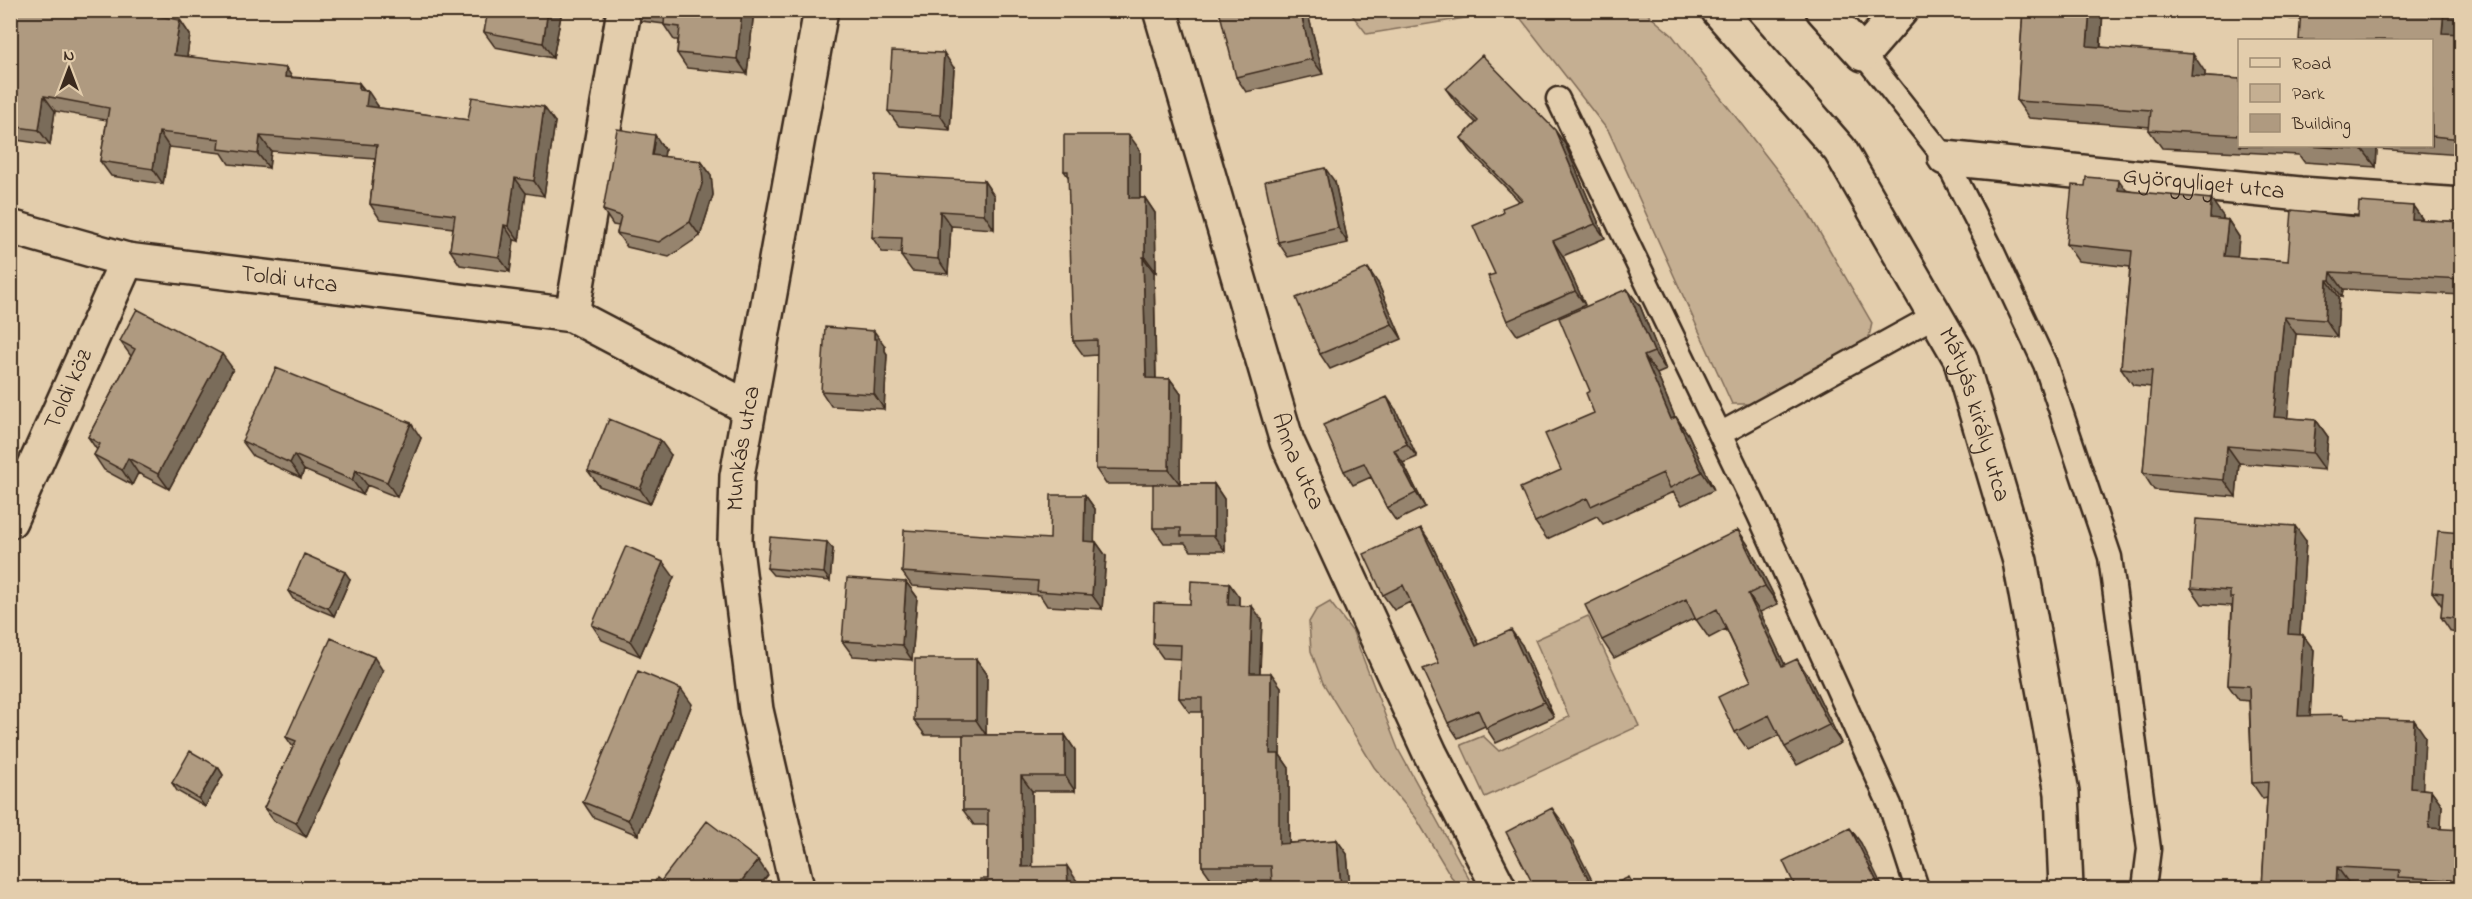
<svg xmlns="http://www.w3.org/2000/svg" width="2472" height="899" viewBox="0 0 2472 899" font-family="'Indie Flower',sans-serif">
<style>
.green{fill:#c5af92;stroke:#806c58;stroke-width:1.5}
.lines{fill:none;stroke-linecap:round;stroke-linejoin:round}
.lane-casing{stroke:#3b2a1e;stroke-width:27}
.street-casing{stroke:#3b2a1e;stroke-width:38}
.secondary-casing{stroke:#3b2a1e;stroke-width:38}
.lane{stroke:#e3cdac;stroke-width:22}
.street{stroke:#e3cdac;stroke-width:33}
.secondary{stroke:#e3cdac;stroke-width:33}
.wall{fill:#96846e;stroke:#3b2a1e;stroke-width:1.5}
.shaded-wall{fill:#7a6c5a;stroke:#3b2a1e;stroke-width:1.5}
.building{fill:#af9a80;stroke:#3b2a1e;stroke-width:1.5}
.labels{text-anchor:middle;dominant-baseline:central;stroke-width:4.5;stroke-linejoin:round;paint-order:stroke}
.street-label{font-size:24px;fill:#3b2a1e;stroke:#e3cdac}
</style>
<rect width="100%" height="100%" fill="#e3cdac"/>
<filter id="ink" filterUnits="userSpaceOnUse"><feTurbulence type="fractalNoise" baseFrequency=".0167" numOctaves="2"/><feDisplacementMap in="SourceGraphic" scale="12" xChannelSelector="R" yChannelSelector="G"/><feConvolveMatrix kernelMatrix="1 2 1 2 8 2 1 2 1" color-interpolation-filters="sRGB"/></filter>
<g filter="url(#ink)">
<path class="green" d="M 1349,11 L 1508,11 L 1367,34 Z
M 1515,11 L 1644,11 L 1672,35 L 1802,202 L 1872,323 L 1868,341 L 1752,404 L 1732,404 L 1609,132 Z
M 1330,602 L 1353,632 L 1398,749 L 1474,888 L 1458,888 L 1416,818 L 1374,767 L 1323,683 L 1311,651 L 1309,622 L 1316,610 Z
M 1588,616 L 1639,726 L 1485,797 L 1461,745 L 1483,736 L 1499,751 L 1569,717 L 1535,640 Z"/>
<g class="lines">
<defs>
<path id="lane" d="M 1863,54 L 1945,158 L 1990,246 L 2045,364 L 2110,557 L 2149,849 L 2144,888
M 1558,99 L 1759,515 L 1890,805 L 1917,888
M 1720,434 L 1936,315"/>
<g id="street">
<path id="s1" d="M 1160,10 L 1287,442 L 1430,753 L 1499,888"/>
<path d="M 1823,10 L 1863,54 L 1901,10"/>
<path id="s2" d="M 1945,158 L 2300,194 L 2462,205"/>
<path id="s3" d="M 10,227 L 127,260 L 572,315 L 749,408"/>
<path d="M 572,315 L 624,10"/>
<path id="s4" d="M 10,521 L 127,260"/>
<path id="s5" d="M 797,888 L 756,710 L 735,541 L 737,476 L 821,10"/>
</g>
<g id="secondary">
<path id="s6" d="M 1718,10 L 1840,150 L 1960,358 L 2020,561 L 2062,793 L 2066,888"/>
</g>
</defs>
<use href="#lane" class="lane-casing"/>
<use href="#street" class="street-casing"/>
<use href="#secondary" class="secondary-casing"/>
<use href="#lane" class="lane"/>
<use href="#street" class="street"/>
<use href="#secondary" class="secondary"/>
</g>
<path class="wall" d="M 562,10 L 553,58 L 495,47 L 484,32 Z
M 634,10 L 754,10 L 747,74 L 687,68 L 677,53 L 678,40 L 674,40 L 664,25 L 664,24 L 641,21 Z
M 1307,10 L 1323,74 L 1246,92 L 1236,77 Z
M 2023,10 L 2103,10 L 2101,47 L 2205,72 L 2205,77 L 2240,79 L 2240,146 L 2432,146 L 2432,40 L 2301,19 L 2290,19 L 2284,10 L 2457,10 L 2456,34 L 2462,34 L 2462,155 L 2377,149 L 2376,167 L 2304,162 L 2299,155 L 2162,148 L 2149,130 L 2150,127 L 2029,118 L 2017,101 Z
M 180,20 L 190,35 L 187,56 L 292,77 L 359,83 L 378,106 L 378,108 L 468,120 L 555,122 L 544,196 L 526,193 L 519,241 L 514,240 L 510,272 L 460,265 L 450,250 L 453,228 L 380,219 L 370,204 L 375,159 L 271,151 L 269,168 L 229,164 L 222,153 L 169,147 L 163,184 L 111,176 L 100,161 L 107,120 L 55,111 L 50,145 L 10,139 L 11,50 Z
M 954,68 L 950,130 L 899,126 L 888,111 Z
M 1446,89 L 1565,144 L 1605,238 L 1563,256 L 1585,305 L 1517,335 L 1507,321 L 1495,274 L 1519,201 L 1471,152 L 1461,138 L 1476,123 L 1456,103 Z
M 665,150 L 664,157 L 701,161 L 711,175 L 713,195 L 700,236 L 669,257 L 627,247 L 617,233 L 619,226 L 613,225 L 603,210 Z
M 1140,150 L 1140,198 L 1145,198 L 1155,213 L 1156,272 L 1154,272 L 1156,379 L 1170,379 L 1181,394 L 1180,484 L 1214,484 L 1224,499 L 1225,551 L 1191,551 L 1185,543 L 1164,543 L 1153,528 L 1156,484 L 1106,484 L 1096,469 L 1097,355 L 1084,356 L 1073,341 L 1069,178 L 1064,171 Z
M 984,181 L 994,196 L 994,229 L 951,226 L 948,274 L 912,271 L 901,256 L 901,253 L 882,252 L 872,237 Z
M 1335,182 L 1348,243 L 1288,257 L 1278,242 Z
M 2085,186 L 2126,190 L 2223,216 L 2223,219 L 2228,220 L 2239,237 L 2237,257 L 2288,261 L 2358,217 L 2413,206 L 2423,220 L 2462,222 L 2462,295 L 2343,289 L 2342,297 L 2339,297 L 2337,337 L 2296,334 L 2287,418 L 2316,420 L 2328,437 L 2325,470 L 2239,463 L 2236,497 L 2154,490 L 2143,473 L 2151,387 L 2133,385 L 2121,368 L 2130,267 L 2078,261 L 2066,244 Z
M 1378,283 L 1402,339 L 1330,369 L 1320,354 Z
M 1627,289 L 1640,306 L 1666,370 L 1657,374 L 1675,417 L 1676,417 L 1688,434 L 1714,490 L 1682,505 L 1673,492 L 1603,524 L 1597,516 L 1547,539 L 1535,522 L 1561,470 L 1594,413 L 1590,391 Z
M 120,341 L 233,369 L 169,489 L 138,473 L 132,485 L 104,470 L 94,455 L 97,450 L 88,437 L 131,356 Z
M 885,346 L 885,351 L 887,354 L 884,409 L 831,406 L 821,391 Z
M 1396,410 L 1417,457 L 1403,463 L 1425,507 L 1396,521 L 1387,508 L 1371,477 L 1353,485 L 1344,471 Z
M 421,438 L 397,497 L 367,485 L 363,495 L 304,470 L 301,478 L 253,456 L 242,441 Z
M 671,455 L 650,504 L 599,486 L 588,471 Z
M 1085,495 L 1095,509 L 1094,542 L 1096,542 L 1106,556 L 1102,609 L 1047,606 L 1040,595 L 912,586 L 902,572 L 1050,539 Z
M 1738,530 L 1750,548 L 1778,604 L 1760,612 L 1785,665 L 1809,677 L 1841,743 L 1797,765 L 1785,747 L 1779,735 L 1748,750 L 1735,732 L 1751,681 L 1726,629 L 1709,638 L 1695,618 L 1614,658 L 1602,640 Z
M 2462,533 L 2462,633 L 2451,632 L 2441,617 L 2442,606 L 2432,592 Z
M 2306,541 L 2300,634 L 2314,650 L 2310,716 L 2346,718 L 2425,736 L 2422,789 L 2431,790 L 2442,805 L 2441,828 L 2462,888 L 2408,888 L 2406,886 L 2348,882 L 2348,888 L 2262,888 L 2267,798 L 2263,799 L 2252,783 L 2249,701 L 2239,700 L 2228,685 L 2232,606 L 2202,604 L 2191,588 Z
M 1431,543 L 1479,644 L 1522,645 L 1554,717 L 1496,743 L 1485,726 L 1458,738 L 1448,723 L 1439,663 L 1410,602 L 1394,610 L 1383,595 Z
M 833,549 L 830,581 L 773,575 L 767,568 Z
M 674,577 L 640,656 L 602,640 L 592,625 Z
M 350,579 L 334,616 L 293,599 L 288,591 Z
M 906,582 L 917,597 L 912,660 L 853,656 L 842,641 Z
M 1239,597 L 1239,606 L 1262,620 L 1260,673 L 1281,687 L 1280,755 L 1289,768 L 1289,843 L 1337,840 L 1347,854 L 1350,888 L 1276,888 L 1272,883 L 1272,880 L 1212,880 L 1202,866 L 1202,712 L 1189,712 L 1179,698 L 1181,659 L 1163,658 L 1153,644 L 1190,604 Z
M 976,659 L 987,674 L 986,735 L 1065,735 L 1075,750 L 1075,791 L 1032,791 L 1032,867 L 1077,881 L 988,879 L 988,825 L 974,825 L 963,810 L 963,735 L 925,735 L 914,720 Z
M 383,671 L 306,837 L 274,821 L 264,808 L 293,747 L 286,737 Z
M 692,704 L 638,835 L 593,817 L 583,802 Z
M 218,767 L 223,775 L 205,807 L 177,791 L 172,783 Z"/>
<path class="shaded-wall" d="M 548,10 L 562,10 L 553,58 L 543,43 Z
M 742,10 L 754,10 L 747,74 L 737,59 Z
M 1300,10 L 1307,10 L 1323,74 L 1312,59 Z
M 2090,10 L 2103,10 L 2099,64 L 2087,46 Z
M 2444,10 L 2457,10 L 2454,51 L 2442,33 Z
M 180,20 L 190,35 L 185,70 L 174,55 Z
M 944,53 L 954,68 L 950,130 L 940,115 Z
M 2193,54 L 2205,72 L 2204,94 L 2191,76 Z
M 286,68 L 296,83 L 285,77 Z
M 359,83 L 367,95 L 368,91 L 378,106 L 377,121 L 366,106 L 359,90 Z
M 44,96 L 55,111 L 50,145 L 39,130 Z
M 544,107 L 555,122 L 544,196 L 534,181 Z
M 1555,130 L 1565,144 L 1605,238 L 1595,224 Z
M 159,132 L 169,147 L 163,184 L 153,169 Z
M 655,135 L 665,150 L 662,170 L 652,155 Z
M 1129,135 L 1140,150 L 1140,213 L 1129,198 Z
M 260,136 L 271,151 L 269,168 L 258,154 Z
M 2364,146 L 2374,146 L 2377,149 L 2376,167 L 2363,150 Z
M 701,161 L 711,175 L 713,195 L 700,236 L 690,222 Z
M 1325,168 L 1335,182 L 1348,243 L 1338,228 Z
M 515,178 L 526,193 L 519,241 L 508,226 Z
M 2119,180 L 2131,197 L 2118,190 Z
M 984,181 L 994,196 L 994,229 L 984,214 Z
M 1145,198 L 1155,213 L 1156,272 L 1145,257 Z
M 2211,199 L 2223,216 L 2221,235 L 2210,218 Z
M 2413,206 L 2425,223 L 2412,219 Z
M 940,211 L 951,226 L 948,274 L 938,259 Z
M 2228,220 L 2239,237 L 2236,273 L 2224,256 Z
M 504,225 L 514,240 L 510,272 L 499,257 Z
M 1553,241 L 1563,256 L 1585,305 L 1575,291 Z
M 1143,257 L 1154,272 L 1156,393 L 1146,378 Z
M 1368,268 L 1378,283 L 1402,339 L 1392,324 Z
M 2331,272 L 2343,289 L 2342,297 L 2330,280 Z
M 2327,280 L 2339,297 L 2337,337 L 2325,320 Z
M 1627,289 L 1640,306 L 1666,370 L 1654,352 Z
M 2284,317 L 2296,334 L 2286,434 L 2274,417 Z
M 874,331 L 885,346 L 885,351 L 887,354 L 884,409 L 874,394 Z
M 222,354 L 233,369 L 169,489 L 158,474 Z
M 1644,356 L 1657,374 L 1683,437 L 1671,419 Z
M 1170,379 L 1181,394 L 1180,484 L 1169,470 Z
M 1387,397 L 1396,410 L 1417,457 L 1407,444 Z
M 1676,417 L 1688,434 L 1714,490 L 1702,472 Z
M 2316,420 L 2328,437 L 2325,470 L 2313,453 Z
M 411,423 L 421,438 L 397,497 L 387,482 Z
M 660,440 L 671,455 L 650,504 L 640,489 Z
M 2227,446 L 2239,463 L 2236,497 L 2224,480 Z
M 1394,450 L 1403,463 L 1425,507 L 1416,493 Z
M 294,455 L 304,470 L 301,478 L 290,463 Z
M 128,458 L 138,473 L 132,485 L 122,470 Z
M 356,470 L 367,485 L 363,495 L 352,480 Z
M 1214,484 L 1224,499 L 1225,551 L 1214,536 Z
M 1085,495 L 1095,509 L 1094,555 L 1084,541 Z
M 2295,526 L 2306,541 L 2299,649 L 2288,634 Z
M 1421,528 L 1431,543 L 1487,661 L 1476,646 Z
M 1738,530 L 1750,548 L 1778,604 L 1765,586 Z
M 827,542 L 833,549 L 830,581 L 824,573 Z
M 1096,542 L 1106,556 L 1102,609 L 1092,595 Z
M 663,562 L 674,577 L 640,656 L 630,641 Z
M 345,572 L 350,579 L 334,616 L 328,608 Z
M 906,582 L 917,597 L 912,660 L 902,645 Z
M 1229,583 L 1239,597 L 1238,620 L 1228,605 Z
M 1748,594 L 1760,612 L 1794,684 L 1782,666 Z
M 1252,606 L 1262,620 L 1259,687 L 1250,673 Z
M 1511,630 L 1522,645 L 1554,717 L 1544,702 Z
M 2303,635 L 2314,650 L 2309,732 L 2298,716 Z
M 374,657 L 383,671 L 306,837 L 296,823 Z
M 976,659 L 987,674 L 986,735 L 976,720 Z
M 1797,659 L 1809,677 L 1841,743 L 1829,725 Z
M 1271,673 L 1281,687 L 1280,755 L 1289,768 L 1289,858 L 1279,844 L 1270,754 Z
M 681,689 L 692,704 L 638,835 L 628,820 Z
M 2414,720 L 2425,736 L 2422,804 L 2411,788 Z
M 1065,735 L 1075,750 L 1075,791 L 1065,776 Z
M 218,767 L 223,775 L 205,807 L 199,799 Z
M 1021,776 L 1032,791 L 1033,882 L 1022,867 Z
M 2431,790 L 2442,805 L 2440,843 L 2429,828 Z
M 1552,808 L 1563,823 L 1596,888 L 1593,888 Z
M 1850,828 L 1861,843 L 1883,888 L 1880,888 Z
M 1337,840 L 1347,854 L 1350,888 L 1341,888 Z
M 758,860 L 768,875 L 758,888 L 736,888 Z
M 1067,866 L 1077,881 L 1078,888 L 1068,888 Z
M 2337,867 L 2348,882 L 2348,888 L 2336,888 Z"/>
<path class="building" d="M 18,10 L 126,10 L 180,20 L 174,55 L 286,68 L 285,77 L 359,83 L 359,90 L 368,91 L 366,106 L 468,120 L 472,97 L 544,107 L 534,181 L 515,178 L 508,226 L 504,225 L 499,257 L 450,250 L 455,215 L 370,204 L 377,145 L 260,136 L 258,154 L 219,149 L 220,139 L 159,132 L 153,169 L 100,161 L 109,108 L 44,96 L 39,130 L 10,126 L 10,50 Z
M 488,10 L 548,10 L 543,43 L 484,32 Z
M 665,10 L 742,10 L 737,59 L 677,53 L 680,27 L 664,25 Z
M 1219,10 L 1300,10 L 1312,59 L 1236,77 Z
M 2023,10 L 2090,10 L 2087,46 L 2193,54 L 2191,76 L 2240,79 L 2240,135 L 2149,130 L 2151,110 L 2017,101 Z
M 2301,10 L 2444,10 L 2442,33 L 2462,34 L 2462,139 L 2432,136 L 2432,40 L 2299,40 Z
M 892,51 L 944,53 L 940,115 L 888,111 Z
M 1482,55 L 1555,130 L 1595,224 L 1553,241 L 1575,291 L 1507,321 L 1488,276 L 1495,274 L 1473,226 L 1503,213 L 1502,208 L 1522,200 L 1461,138 L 1478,121 L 1446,89 Z
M 617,129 L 655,135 L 652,155 L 701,161 L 703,181 L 690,222 L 659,242 L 617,233 L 621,216 L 603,210 Z
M 1064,135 L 1129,135 L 1129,198 L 1145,198 L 1145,257 L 1143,257 L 1146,378 L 1170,379 L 1169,470 L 1096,469 L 1097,340 L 1073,341 L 1068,171 L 1064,171 Z
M 2309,146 L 2364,146 L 2363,150 Z
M 1325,168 L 1338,228 L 1278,242 L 1265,181 Z
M 875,175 L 984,181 L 984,214 L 940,211 L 938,259 L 901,256 L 902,238 L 872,237 Z
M 2086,177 L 2119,180 L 2118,190 L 2211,199 L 2210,218 L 2228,220 L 2224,256 L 2288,261 L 2292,210 L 2358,217 L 2359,202 L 2413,206 L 2412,219 L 2462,222 L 2462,279 L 2331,272 L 2330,280 L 2327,280 L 2325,320 L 2284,317 L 2274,417 L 2316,420 L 2313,453 L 2227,446 L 2224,480 L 2143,473 L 2152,371 L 2121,368 L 2132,251 L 2066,244 L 2072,185 L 2085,186 Z
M 1368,268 L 1392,324 L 1320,354 L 1296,298 Z
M 1627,289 L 1654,352 L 1644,356 L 1671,419 L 1676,417 L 1702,472 L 1670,488 L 1663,473 L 1591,506 L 1587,498 L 1535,522 L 1520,488 L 1561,470 L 1545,434 L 1594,413 L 1586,393 L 1590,391 L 1559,318 Z
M 137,309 L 222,354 L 158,474 L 128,458 L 122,470 L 94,455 L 100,444 L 88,437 L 135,349 L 120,341 Z
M 825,327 L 874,331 L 874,339 L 877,339 L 874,394 L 821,391 Z
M 276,368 L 411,423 L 387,482 L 356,470 L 352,480 L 294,455 L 290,463 L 242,441 Z
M 1387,397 L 1407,444 L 1394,450 L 1416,493 L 1387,508 L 1364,463 L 1344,471 L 1323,425 Z
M 609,419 L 660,440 L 640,489 L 588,471 Z
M 1153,484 L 1214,484 L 1214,536 L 1181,536 L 1181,528 L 1153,528 Z
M 1051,495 L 1085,495 L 1084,541 L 1096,542 L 1092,595 L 1037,591 L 1038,581 L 902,572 L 904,530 L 1050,539 Z
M 2196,519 L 2295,526 L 2288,634 L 2303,635 L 2298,716 L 2344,715 L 2344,718 L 2414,720 L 2411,788 L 2431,790 L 2429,828 L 2462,830 L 2462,888 L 2450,888 L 2451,880 L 2399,877 L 2400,870 L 2337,867 L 2336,888 L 2262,888 L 2268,782 L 2252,783 L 2249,686 L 2228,685 L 2233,598 L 2230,598 L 2230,591 L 2191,588 Z
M 1421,528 L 1476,646 L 1511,630 L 1544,702 L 1486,728 L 1478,710 L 1448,723 L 1423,669 L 1439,663 L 1403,585 L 1383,595 L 1364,554 Z
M 1738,530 L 1765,586 L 1748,594 L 1782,666 L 1797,659 L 1829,725 L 1785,747 L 1769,715 L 1735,732 L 1718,697 L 1751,681 L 1717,609 L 1696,620 L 1686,599 L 1602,640 L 1585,605 Z
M 2438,531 L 2462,533 L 2462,619 L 2441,617 L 2443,593 L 2432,592 Z
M 770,537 L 827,542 L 824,573 L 767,568 Z
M 626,546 L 663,562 L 630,641 L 592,625 Z
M 304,554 L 345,572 L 328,608 L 288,591 Z
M 847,578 L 906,582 L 902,645 L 842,641 Z
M 1191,581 L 1229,583 L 1228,605 L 1252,606 L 1250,673 L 1271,673 L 1270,754 L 1279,754 L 1279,844 L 1337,840 L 1341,888 L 1285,888 L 1284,882 L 1272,883 L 1271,866 L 1202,866 L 1202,698 L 1179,698 L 1181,645 L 1153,644 L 1154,603 L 1190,604 Z
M 331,638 L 374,657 L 296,823 L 264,808 L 296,741 L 286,737 Z
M 915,659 L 976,659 L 976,720 L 914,720 Z
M 638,671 L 681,689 L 628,820 L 583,802 Z
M 963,735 L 1065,735 L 1065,776 L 1021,776 L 1022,867 L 1067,866 L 1068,888 L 980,888 L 980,879 L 988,879 L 988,810 L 963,810 Z
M 190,751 L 218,767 L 199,799 L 172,783 Z
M 1552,808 L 1593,888 L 1535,888 L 1506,832 Z
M 707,821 L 758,860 L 736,888 L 652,888 L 657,878 L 661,881 Z
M 1850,828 L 1880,888 L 1796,888 L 1783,861 Z
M 1629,877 L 1635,888 L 1606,888 Z"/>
</g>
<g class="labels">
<g class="street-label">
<text stroke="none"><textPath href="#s2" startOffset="260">Györgyliget utca</textPath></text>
<text stroke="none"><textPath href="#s3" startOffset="285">Toldi utca</textPath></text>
<text stroke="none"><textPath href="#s4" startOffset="144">Toldi köz</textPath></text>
<text stroke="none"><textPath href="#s6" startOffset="484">Mátyás király utca</textPath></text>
<text stroke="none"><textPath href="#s5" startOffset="446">Munkás utca</textPath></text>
<text stroke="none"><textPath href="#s1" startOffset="472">Anna utca</textPath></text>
</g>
</g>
<rect width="2472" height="899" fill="none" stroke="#e3cdac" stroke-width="36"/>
<rect x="18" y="18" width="2436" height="863" fill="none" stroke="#3b2a1e" stroke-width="2" filter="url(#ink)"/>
<rect x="2238" y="39" width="195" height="108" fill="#e3cdac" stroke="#a08c73" stroke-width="1.5"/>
<rect x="2250" y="58" width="30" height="9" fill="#e3cdac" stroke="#a08c73" stroke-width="1.5"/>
<text x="2292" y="69" font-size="18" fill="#3b2a1e">Road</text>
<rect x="2250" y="84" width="30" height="18" fill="#c5af92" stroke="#a08c73" stroke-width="1.5"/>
<text x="2292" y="99" font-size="18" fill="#3b2a1e">Park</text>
<rect x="2250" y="114" width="30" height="18" fill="#af9a80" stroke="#a08c73" stroke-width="1.5"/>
<text x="2292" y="129" font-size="18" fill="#3b2a1e">Building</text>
<g transform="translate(69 69)" stroke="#e3cdac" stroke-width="4.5" paint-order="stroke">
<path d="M0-4.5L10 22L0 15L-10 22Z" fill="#3b2a1e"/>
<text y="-9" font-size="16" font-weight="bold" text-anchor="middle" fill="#3b2a1e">N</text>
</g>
</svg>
